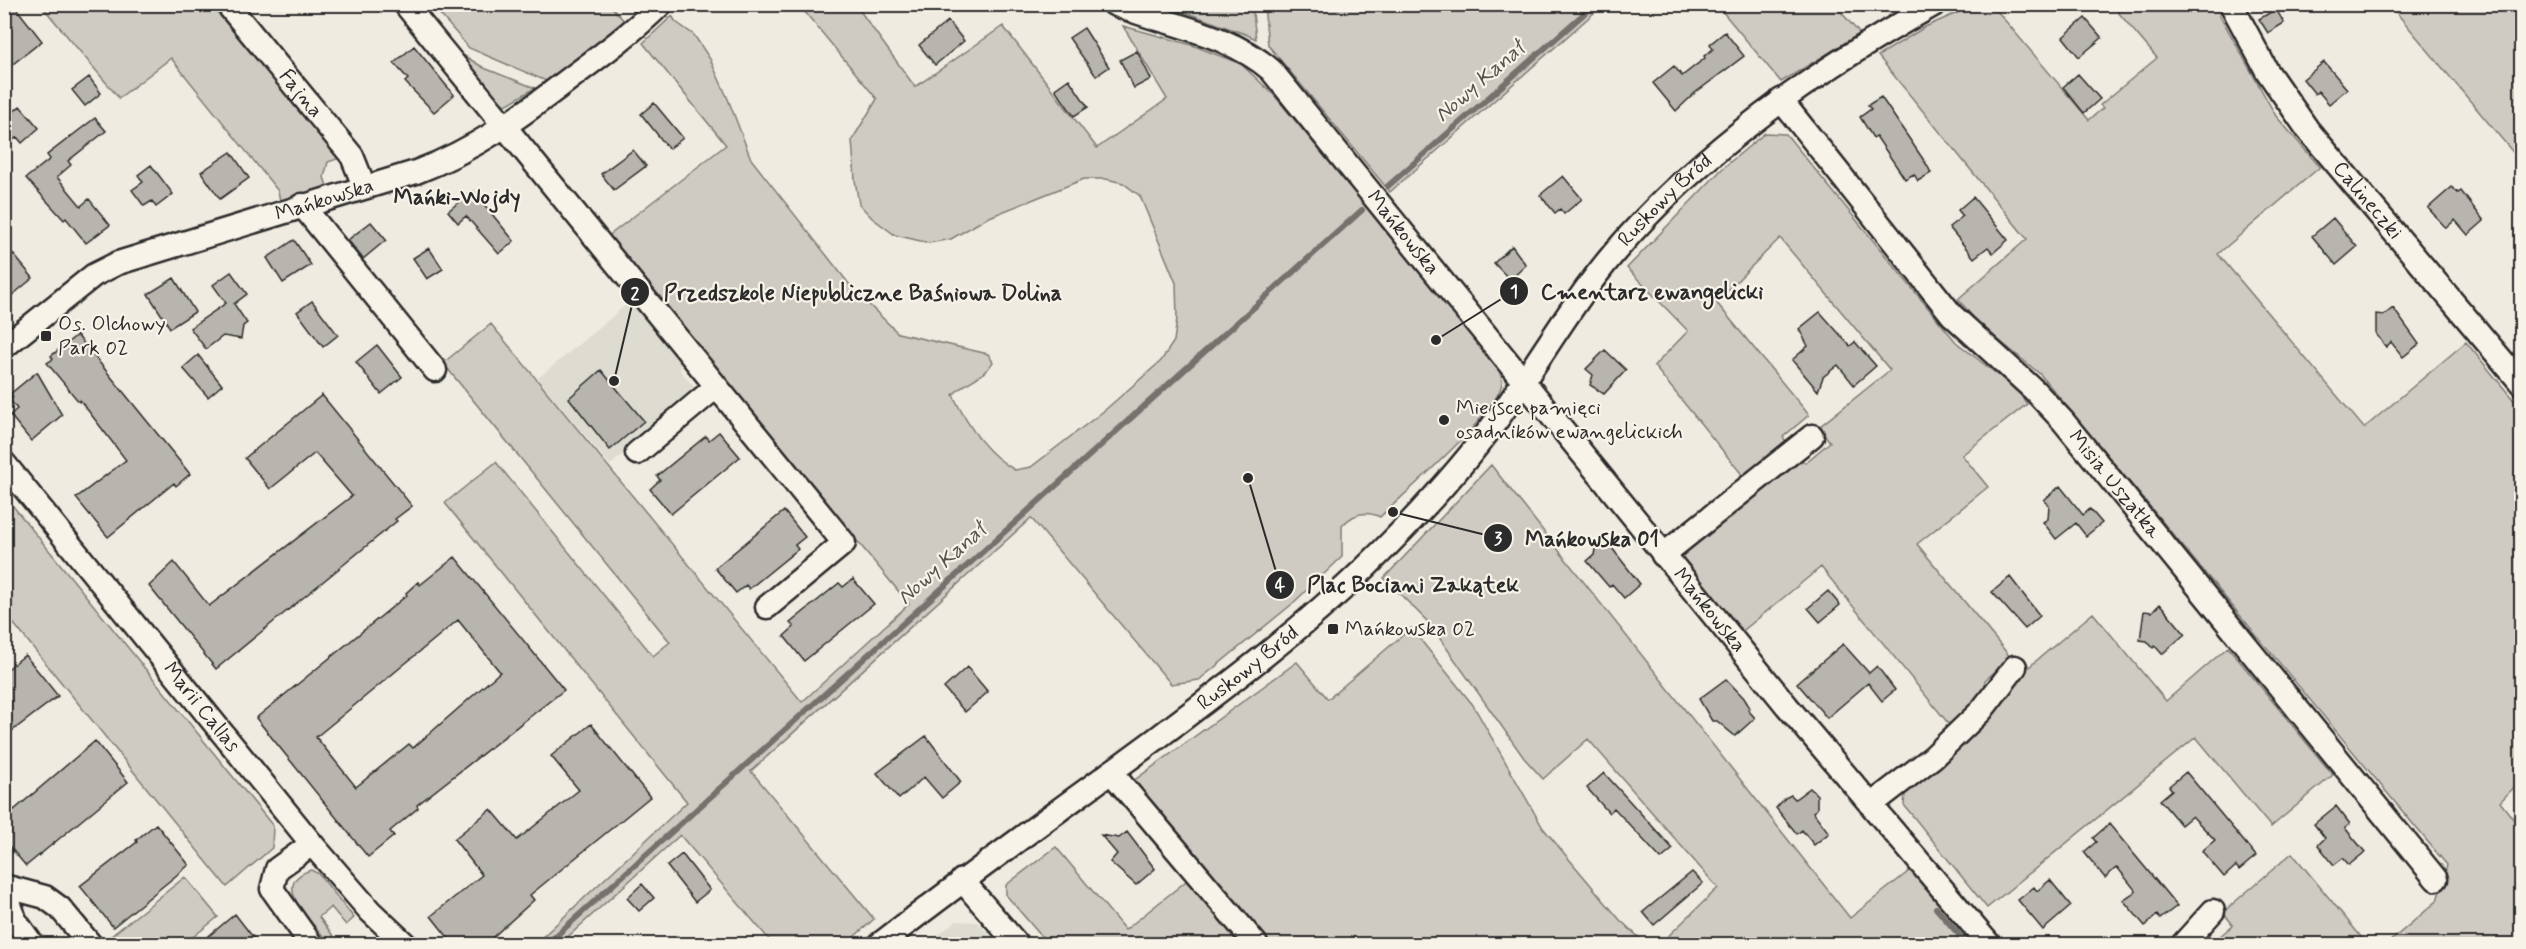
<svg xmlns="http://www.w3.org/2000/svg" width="2526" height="949" viewBox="0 0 2526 949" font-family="Mynerve,sans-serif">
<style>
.built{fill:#dedbd1}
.green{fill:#cfcbc2;stroke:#7d7b76;stroke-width:1.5}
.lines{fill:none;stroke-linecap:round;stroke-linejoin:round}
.stream{stroke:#74726e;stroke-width:6}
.building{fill:#b8b5ae;stroke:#2b2b2b;stroke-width:1.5;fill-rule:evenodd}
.minor-casing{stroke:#2b2b2b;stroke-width:27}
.minor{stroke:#f7f3e8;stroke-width:22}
.poi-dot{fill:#2b2b2b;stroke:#f7f3e8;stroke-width:2}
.labels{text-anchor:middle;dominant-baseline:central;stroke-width:4.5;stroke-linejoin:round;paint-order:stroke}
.street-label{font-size:21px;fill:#2b2b2b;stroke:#f7f3e8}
.poi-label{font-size:21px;fill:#2b2b2b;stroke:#f7f3e8;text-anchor:start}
.water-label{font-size:22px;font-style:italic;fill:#555552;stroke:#f7f3e8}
.neighbourhood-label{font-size:22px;font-weight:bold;fill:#2b2b2b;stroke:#f7f3e8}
.leader{fill:none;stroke:#2b2b2b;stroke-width:2}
.callout-dot{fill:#2b2b2b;stroke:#f7f3e8;stroke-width:2}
.mark-label{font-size:18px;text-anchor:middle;font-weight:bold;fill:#fff}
.callout-label{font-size:22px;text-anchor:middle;font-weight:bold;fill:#2b2b2b;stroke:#f7f3e8;stroke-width:4.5;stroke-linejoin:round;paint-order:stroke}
</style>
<rect width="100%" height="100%" fill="#efebe0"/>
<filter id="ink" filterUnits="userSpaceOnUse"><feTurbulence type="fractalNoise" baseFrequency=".0167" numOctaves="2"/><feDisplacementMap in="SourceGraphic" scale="12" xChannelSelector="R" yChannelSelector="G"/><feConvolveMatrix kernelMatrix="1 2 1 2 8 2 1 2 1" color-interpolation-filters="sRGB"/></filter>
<g filter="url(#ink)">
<path class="built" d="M 631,301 L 681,362 L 680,370 L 699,393 L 610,465 L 537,379 Z
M 956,921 L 978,922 L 997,944 L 927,944 Z"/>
<path class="green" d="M 855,4 L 915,87 L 1003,26 L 1097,148 L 1167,99 L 1123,26 L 1192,45 L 1241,64 L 1274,95 L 1493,360 C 1496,365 1502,374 1502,381 C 1503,409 1404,494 1380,517 C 1365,510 1353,513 1342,526 L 1342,557 L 1291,605 L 1199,680 L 1171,684 L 1031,518 L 751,771 L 874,919 L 846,944 L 773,944 L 680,835 L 560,944 L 535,944 L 687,802 L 445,503 L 496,462 L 653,656 L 670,642 L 443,363 L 491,324 L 802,702 L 909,604 L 607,237 L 726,145 L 643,43 L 672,16 L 676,22 L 694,35 L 710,59 L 728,99 L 751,159 L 853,289 L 898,333 L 988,354 L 993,362 C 985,377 964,382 953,395 C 967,425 986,454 1015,470 L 1031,467 L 1105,410 L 1161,361 L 1174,341 L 1177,318 L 1176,283 L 1140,196 L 1123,183 L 1106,179 L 1084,179 L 987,218 L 951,239 L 929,243 L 895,235 L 872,218 L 859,204 L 855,180 L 852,140 L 877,99 L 799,5 Z
M 41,5 L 211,5 L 340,158 L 328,162 L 324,177 L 327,186 L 280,201 L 278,191 L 171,58 L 119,98 Z
M 432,5 L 610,5 L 626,23 L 546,81 L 469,48 Z
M 1165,5 L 1252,5 L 1256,39 L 1245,34 Z
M 1264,5 L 1264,4 L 1603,5 L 1390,192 L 1268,45 Z
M 1717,5 L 1835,5 L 1860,34 L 1781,82 Z
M 1975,5 L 1992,5 L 2089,120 L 2103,108 L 2100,105 L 2157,58 L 2112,5 L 2214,5 L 2276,116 L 2320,167 L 2218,254 L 2364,428 L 2466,342 L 2521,409 L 2522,600 L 2516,606 L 2522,613 L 2521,780 L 2500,802 L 2521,829 L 2521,944 L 2387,944 L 2437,901 L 2447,865 L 2040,374 L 1978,323 L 1958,299 L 2027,239 L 1878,56 L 1925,27 Z
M 2390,5 L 2521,5 L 2521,162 Z
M 455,50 L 484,68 L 535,88 L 506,105 L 494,99 Z
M 1765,133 L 1786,134 L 1956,342 L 2017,390 L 2027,404 L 1962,455 L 1988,487 L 1917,544 L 2011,658 L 1985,680 L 1984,701 L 1952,728 L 1821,567 L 1739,634 L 1679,559 L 1800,458 L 1805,463 L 1830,442 L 1819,427 L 1890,370 L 1780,238 L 1716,302 L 1809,415 L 1783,437 L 1787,443 L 1744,477 L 1654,366 L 1688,331 L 1627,268 L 1723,168 Z
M 1491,465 L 1850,918 L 1913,868 L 1976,944 L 1660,944 L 1718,888 L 1588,739 L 1543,779 L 1524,758 L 1429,623 L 1384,578 Z
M 4,495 L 273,826 L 272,848 L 227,887 L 5,613 Z
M 2093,613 L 2166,701 L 2228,647 L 2333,775 L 2271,827 L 2196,737 L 1987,908 L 1904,805 L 1905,793 L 1966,743 L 2023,672 Z
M 1411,628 L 1473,705 L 1543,828 L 1620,920 L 1646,944 L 1265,944 L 1132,782 L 1297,662 L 1328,699 Z
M 1056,847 L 1125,930 L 1190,878 L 1245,944 L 1048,944 L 1006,895 L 1006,885 Z
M 2292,853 L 2367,944 L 2211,944 L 2233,925 L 2223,912 Z
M 311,870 L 319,874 L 354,918 L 346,925 L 331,907 L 319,917 L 334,937 L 334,942 L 330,944 C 314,924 267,883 311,870 Z
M 185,877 L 218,917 L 184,944 L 118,944 L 111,936 Z"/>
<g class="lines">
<path class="stream" d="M 1388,186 L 1595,4
M 1936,908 L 1967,944
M 547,944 L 1362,210"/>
</g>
<path class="building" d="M 4,4 L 13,4 L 42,41 L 4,71 Z
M 2276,9 L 2284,23 L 2268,33 L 2259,19 Z
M 2085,18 L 2102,38 L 2079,57 L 2063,37 Z
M 948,21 L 964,41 L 935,65 L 919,45 Z
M 1084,28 L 1109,67 L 1096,76 L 1069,38 Z
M 1725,32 L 1744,56 L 1695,93 L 1676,111 L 1653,83 L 1674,66 L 1682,76 L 1705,58 L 1704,56 L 1713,49 L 1710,44 Z
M 414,46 L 454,95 L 434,112 L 405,82 L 408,79 L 394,63 Z
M 1137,51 L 1151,79 L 1134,88 L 1120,60 Z
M 2324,62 L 2347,89 L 2329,104 L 2318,91 L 2315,94 L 2303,79 Z
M 2078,74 L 2100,99 L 2084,113 L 2063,87 Z
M 89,77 L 101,93 L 85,106 L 72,90 Z
M 1069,79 L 1088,107 L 1074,116 L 1055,89 Z
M 1881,97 L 1927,165 L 1931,173 L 1918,181 L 1914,174 L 1905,179 L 1876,136 L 1873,138 L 1860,117 L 1871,109 L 1868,105 Z
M 654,103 L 683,138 L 669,149 L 641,114 Z
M 20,106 L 39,128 L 22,143 L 17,137 L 4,148 L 4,120 Z
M 95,118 L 106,131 L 68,161 L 71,165 L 57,177 L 81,206 L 89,199 L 110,225 L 86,243 L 66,218 L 64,220 L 26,178 L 50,159 L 47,155 Z
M 633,150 L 646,166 L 614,190 L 601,174 Z
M 231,152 L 249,178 L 220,199 L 201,172 Z
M 151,165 L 173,194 L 156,207 L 152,201 L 144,206 L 132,190 L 143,182 L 138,175 Z
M 1563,176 L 1582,199 L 1564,214 L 1560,209 L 1555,213 L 1540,195 Z
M 2452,187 L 2458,193 L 2461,191 L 2484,221 L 2468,235 L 2455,220 L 2446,228 L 2428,208 Z
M 473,191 L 514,241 L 499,254 L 466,216 L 458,223 L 448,211 Z
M 1973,197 L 2008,240 L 1993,253 L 1988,247 L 1974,258 L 1949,227 L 1963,216 L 1958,210 Z
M 2333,218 L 2357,247 L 2336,265 L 2312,236 Z
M 371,222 L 386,240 L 363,259 L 348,240 Z
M 294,240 L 311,265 L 283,283 L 267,258 Z
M 4,243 L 33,278 L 4,302 Z
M 1512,246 L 1526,265 L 1510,280 L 1494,263 Z
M 429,248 L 443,269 L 427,279 L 413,258 Z
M 231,272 L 247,294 L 234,304 L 247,323 L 243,326 L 241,339 L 223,336 L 206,349 L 190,328 L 226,303 L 213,285 Z
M 174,278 L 195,312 L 170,328 L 148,294 Z
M 312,301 L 338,335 L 323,347 L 297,312 Z
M 2393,308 L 2419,344 L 2403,357 L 2391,342 L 2386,347 L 2376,334 L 2376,314 L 2384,315 Z
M 1820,312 L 1850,346 L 1855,342 L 1876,366 L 1854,385 L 1838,365 L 1823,377 L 1818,391 L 1792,360 L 1808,346 L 1799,329 Z
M 77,335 L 190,474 L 176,486 L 174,483 L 108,537 L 76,498 L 126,460 L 80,400 L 79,402 L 47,363 L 53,359 L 51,356 Z
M 377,345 L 402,377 L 381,394 L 356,362 Z
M 1605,350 L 1626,370 L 1604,394 L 1590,385 L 1593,375 L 1586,369 Z
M 198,355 L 222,385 L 208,397 L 183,368 Z
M 601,370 L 644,421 L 610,450 L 569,398 Z
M 37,372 L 62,415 L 31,441 L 10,415 L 17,409 L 10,400 L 13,397 L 10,394 Z
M 322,395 L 412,506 L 395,519 L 397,521 L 216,669 L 149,586 L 174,562 L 209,606 L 352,496 L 315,453 L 270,489 L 245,458 Z
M 719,432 L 740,457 L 671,514 L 650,489 L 660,480 L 657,476 L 706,436 L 709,440 Z
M 2060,486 L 2083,515 L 2090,509 L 2102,523 L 2086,536 L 2076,523 L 2056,539 L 2043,522 L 2048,519 L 2049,505 L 2044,500 Z
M 784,511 L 805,537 L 795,545 L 798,549 L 749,589 L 746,585 L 736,593 L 715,568 Z
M 1608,543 L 1640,584 L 1624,598 L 1612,584 L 1609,587 L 1587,561 L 1594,555 L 1595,549 L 1601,549 Z
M 455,557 L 564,690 L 417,805 L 418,808 L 390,831 L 394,836 L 368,857 L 256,718 L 407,595 L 406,593 L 418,582 L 420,585 ZM 458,620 L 500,672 L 413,748 L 409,744 L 356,787 L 316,737 Z
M 2010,577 L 2040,616 L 2025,629 L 1992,592 Z
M 853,579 L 874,604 L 804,661 L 784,636 L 794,627 L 790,623 L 839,583 L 843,587 Z
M 1828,591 L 1840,605 L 1820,622 L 1808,608 Z
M 2160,604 L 2185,634 L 2162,654 L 2155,646 L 2153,648 L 2147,641 L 2140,640 L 2144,611 L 2152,612 Z
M 1843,644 L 1869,673 L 1877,666 L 1895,690 L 1882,701 L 1868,683 L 1827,718 L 1797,683 Z
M 25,655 L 58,696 L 4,737 L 4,672 Z
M 967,667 L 988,692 L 965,712 L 944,688 Z
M 1726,679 L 1744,698 L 1750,708 L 1748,710 L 1755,718 L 1735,736 L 1717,721 L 1712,721 L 1699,699 Z
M 591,724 L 650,797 L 530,895 L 534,900 L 484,945 L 454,945 L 431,916 L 482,875 L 454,839 L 491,809 L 517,840 L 579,790 L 551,756 Z
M 926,736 L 961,782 L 942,798 L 924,777 L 899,799 L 877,773 Z
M 95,741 L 128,782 L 26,866 L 4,840 L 4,799 L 14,810 Z
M 2186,772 L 2256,856 L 2239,870 L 2236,866 L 2224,877 L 2202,851 L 2215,840 L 2192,816 L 2181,825 L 2160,800 L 2172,790 L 2169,786 Z
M 1604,773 L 1673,849 L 1661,859 L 1614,808 L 1609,813 L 1587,788 Z
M 1810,788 L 1817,795 L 1817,809 L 1813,812 L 1829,833 L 1814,845 L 1802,830 L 1797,834 L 1776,808 L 1785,798 L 1791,795 L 1795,799 Z
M 2336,806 L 2350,824 L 2345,828 L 2365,852 L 2349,865 L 2343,858 L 2334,865 L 2318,845 L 2325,838 L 2314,824 Z
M 156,824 L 189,865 L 113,927 L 80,886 L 137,842 L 136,840 Z
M 2109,824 L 2177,906 L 2160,919 L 2157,915 L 2145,926 L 2123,900 L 2136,891 L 2117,867 L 2105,878 L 2084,852 L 2096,842 L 2093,838 Z
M 1127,832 L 1155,869 L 1136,885 L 1110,862 L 1117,854 L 1101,835 L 1119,838 Z
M 682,854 L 710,890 L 695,902 L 667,866 Z
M 1692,872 L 1703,883 L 1654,925 L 1643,912 Z
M 2050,880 L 2071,906 L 2043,930 L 2018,900 L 2034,887 L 2037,891 Z
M 642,884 L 654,898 L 639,911 L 627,898 Z
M 235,914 L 259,945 L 198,945 Z"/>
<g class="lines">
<defs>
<g id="minor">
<path id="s1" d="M 227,4 L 352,156 L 364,186"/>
<path d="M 405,4 L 844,543 L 767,607"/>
<path id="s2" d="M 1114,4 C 1166,25 1229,33 1271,70 L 1787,706 L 1989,944"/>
<path id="s3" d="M 2231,4 L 2267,71 L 2308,130 L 2522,384"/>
<path id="s4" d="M 1781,100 L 1952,315 L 2034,390 L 2063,421 L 2436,879"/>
<path d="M 302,205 L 435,370"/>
<path id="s5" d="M 4,347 L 94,275 L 118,263 L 416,172 C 477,149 521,116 572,77 C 603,54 634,31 661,4"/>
<path d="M 637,453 L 716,387"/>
<path id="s6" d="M 4,463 L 312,844 L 370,911 L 405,944"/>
<path d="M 1663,555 L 1812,436"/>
<path d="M 1111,772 L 1256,944"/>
<path d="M 1872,804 L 1933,757 L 1981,711 L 2015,667"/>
<path d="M 962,880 L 1017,944"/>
<path d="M 4,886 L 45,897 L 60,908 L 90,944"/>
<path d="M 4,886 L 15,920 L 32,944"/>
<path d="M 311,944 L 272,889 L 277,869 L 312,844"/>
<path id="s7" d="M 880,944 C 970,874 1064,807 1156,739 C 1228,685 1301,630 1366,567 C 1414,520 1460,471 1499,417 C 1538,363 1571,304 1614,253 C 1703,148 1816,71 1935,4"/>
<path d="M 2183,944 L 2213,911"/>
</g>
</defs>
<use href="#minor" class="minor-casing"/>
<use href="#minor" class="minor"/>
</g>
</g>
<g class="poi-dot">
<rect x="40" y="330" width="12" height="12" rx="3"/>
<circle cx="1444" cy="420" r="6"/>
<rect x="1327" y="623" width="12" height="12" rx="3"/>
</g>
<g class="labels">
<g class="street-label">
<text stroke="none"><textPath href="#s1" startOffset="116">Fajna</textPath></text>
<text stroke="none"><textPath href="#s5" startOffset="358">Mańkowska</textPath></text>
<text stroke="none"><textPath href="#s3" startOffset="240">Calineczki</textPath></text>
<text stroke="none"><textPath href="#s7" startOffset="1090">Ruskowy Bród</textPath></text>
<text stroke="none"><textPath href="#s2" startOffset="381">Mańkowska</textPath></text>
<text stroke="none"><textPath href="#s4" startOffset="510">Misia Uszatka</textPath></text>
<text stroke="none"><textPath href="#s2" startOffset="867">Mańkowska</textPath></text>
<text stroke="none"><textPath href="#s7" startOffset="460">Ruskowy Bród</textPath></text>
<text stroke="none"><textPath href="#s6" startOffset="314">Marii Callas</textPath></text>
</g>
<g class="poi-label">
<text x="58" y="324">Os. Olchowy<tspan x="58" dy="24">Park 02</tspan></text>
<text x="1456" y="408">Miejsce pamięci<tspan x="1456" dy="24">osadników ewangelickich</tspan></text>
<text x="1345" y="629">Mańkowska 02</text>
</g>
<g class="water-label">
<text transform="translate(1480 82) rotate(-41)">Nowy Kanał</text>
<text transform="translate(942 564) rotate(-42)">Nowy Kanał</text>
</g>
<g class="neighbourhood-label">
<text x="457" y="198">Mańki-Wojdy</text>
</g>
</g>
<path class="leader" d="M1436 340L1514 291M614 381L635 292M1393 512L1498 538M1248 478L1280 585"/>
<g class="callout-dot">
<circle cx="1436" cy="340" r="6"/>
<circle cx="614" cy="381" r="6"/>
<circle cx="1393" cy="512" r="6"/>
<circle cx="1248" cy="478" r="6"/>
<circle cx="1514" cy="291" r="15"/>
<circle cx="635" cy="292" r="15"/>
<circle cx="1498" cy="538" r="15"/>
<circle cx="1280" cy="585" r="15"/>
</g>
<g class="mark-label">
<text x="1514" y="297">1</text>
<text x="635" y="299">2</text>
<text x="1498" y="544">3</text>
<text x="1280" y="591">4</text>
</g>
<g class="callout-label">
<text x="1652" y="299">Cmentarz ewangelicki</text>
<text x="863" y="300">Przedszkole Niepubliczne Baśniowa Dolina</text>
<text x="1592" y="546">Mańkowska 01</text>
<text x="1413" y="592">Plac Bociani Zakątek</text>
</g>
<rect width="2526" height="949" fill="none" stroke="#f7f3e8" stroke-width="24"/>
<rect x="12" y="12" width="2502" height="925" fill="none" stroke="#2b2b2b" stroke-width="2" filter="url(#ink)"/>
</svg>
